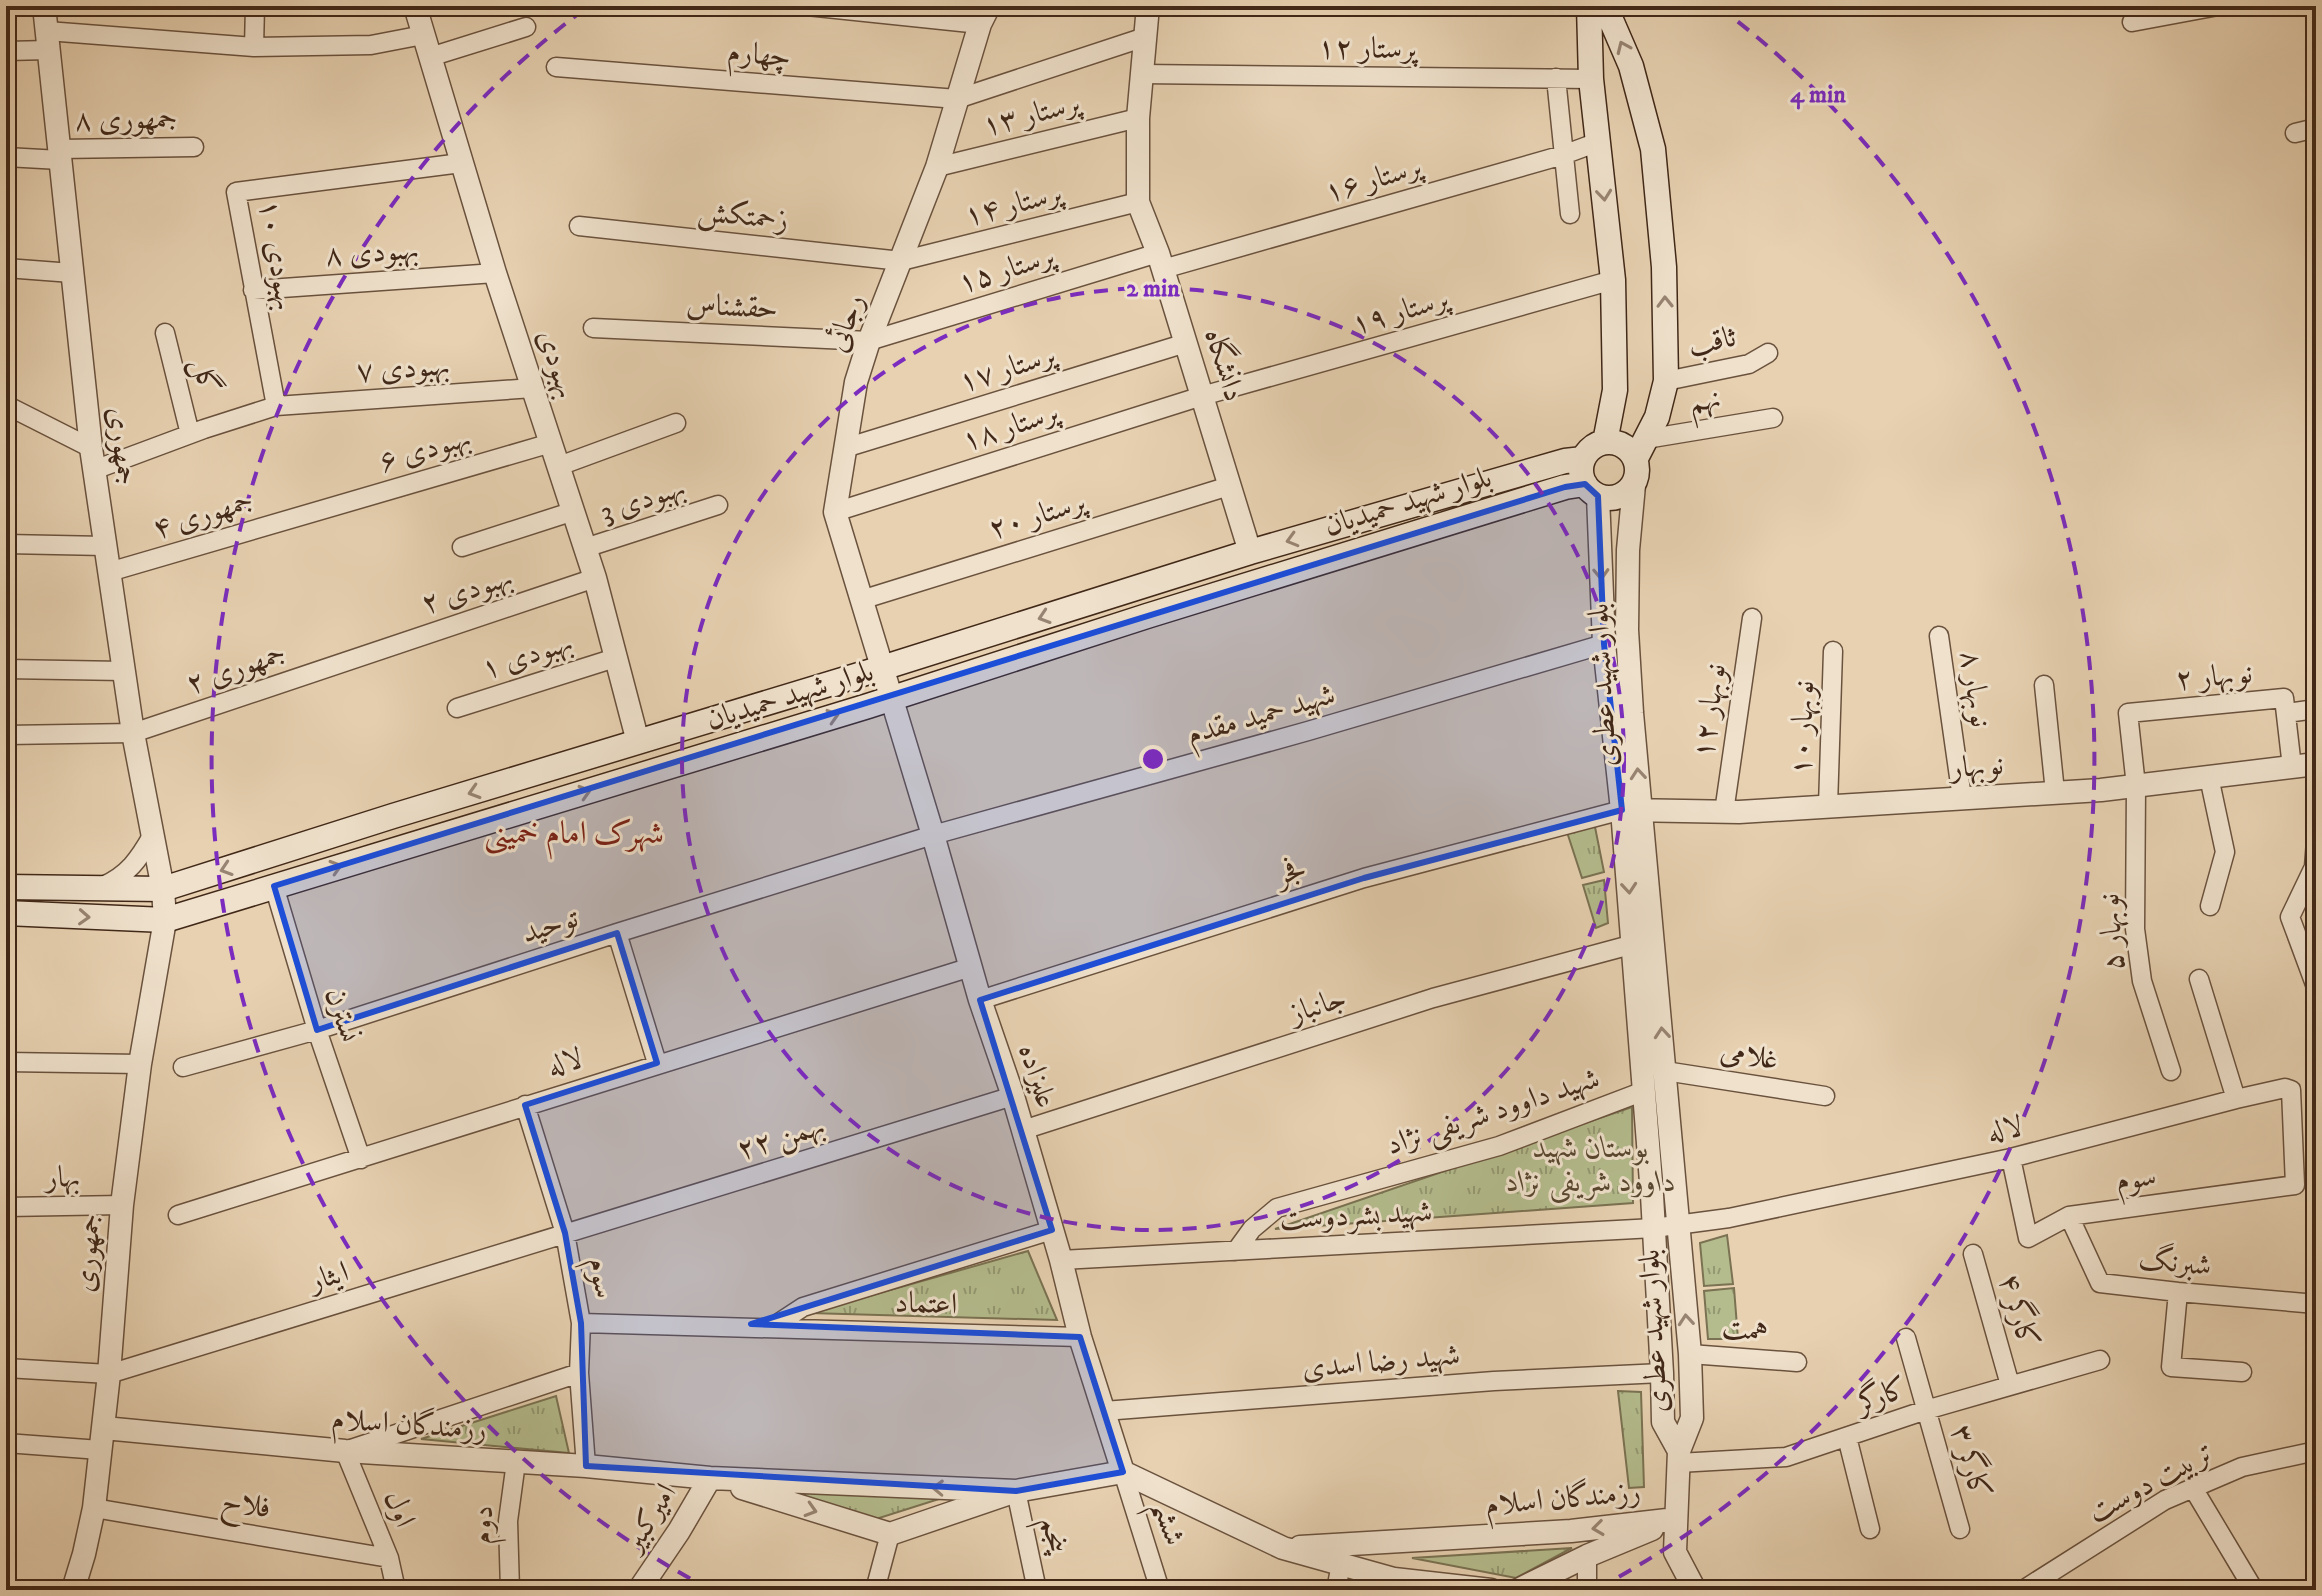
<svg xmlns="http://www.w3.org/2000/svg" width="2322" height="1596" viewBox="0 0 2322 1596" font-family="'IM FELL DW Pica',Amiri,serif">
<style>
.park{fill:url(#park-tufts);stroke:#7a7252;stroke-width:2}
.lines{fill:none;stroke-linecap:round;stroke-linejoin:round}
.minor-casing{stroke:#6a523e;stroke-width:21}
.tertiary-casing{stroke:#6a523e;stroke-width:25}
.secondary-casing{stroke:#412818;stroke-width:27}
.minor{stroke:#efe1cc;stroke-width:18}
.tertiary{stroke:#efe1cc;stroke-width:22}
.secondary{stroke:#efe1cc;stroke-width:24}
.oneway{stroke:#988472}
.marked{fill:#1d4ed8;fill-opacity:0.2;stroke:#1d4ed8;stroke-width:6;stroke-linejoin:round}
.ring{fill:none;stroke:#7b2cbf;stroke-width:4;stroke-dasharray:14 10}
.labels{text-anchor:middle;dominant-baseline:central;stroke-width:6;stroke-linejoin:round;paint-order:stroke}
.street-label{font-size:30px;fill:#412818;stroke:#efe1cc}
.park-label{font-size:30px;font-style:italic;fill:#58462f;stroke:#efe1cc}
.neighbourhood-label{font-size:32px;fill:#7a1f14;stroke:#efe1cc}
.centre{fill:#7b2cbf;stroke:#efe1cc;stroke-width:4}
.ring-label{font-size:24px;text-anchor:middle;font-weight:bold;fill:#7b2cbf;stroke:#efe1cc;stroke-width:6;stroke-linejoin:round;paint-order:stroke}
</style>
<defs>
<pattern id="park-tufts" width="24" height="20" patternUnits="userSpaceOnUse" patternTransform="scale(2)"><rect width="24" height="20" fill="#b4bc8d"/><path d="M3 7l-1-3M5 7V3M7 7l1-3M15 17l-1-3M17 17v-4M19 17l1-3" fill="none" stroke="#949972"/></pattern>
</defs>
<rect width="100%" height="100%" fill="#e7d1b1"/>
<filter id="stains"><feTurbulence type="fractalNoise" baseFrequency=".0025" numOctaves="4"/><feColorMatrix values="0 0 0 0 .2 0 0 0 0 .09 0 0 0 0 .02 0 0 0 .5 -.17"/></filter>
<radialGradient id="worn" r=".72"><stop offset=".6" stop-color="#630" stop-opacity="0"/><stop offset="1" stop-color="#630" stop-opacity=".3"/></radialGradient>
<path class="park" d="M 1594,822 L 1604,872 L 1582,878 L 1566,829 Z
M 1604,880 L 1608,923 L 1596,928 L 1583,885 Z
M 1632,1107 L 1633,1203 L 1275,1229 Z
M 1727,1235 L 1733,1284 L 1704,1286 L 1700,1243 Z
M 1028,1251 L 1057,1320 L 809,1313 Z
M 1734,1288 L 1738,1339 L 1708,1339 L 1704,1291 Z
M 1618,1391 L 1641,1392 L 1644,1487 L 1629,1488 Z
M 556,1396 L 569,1453 L 421,1439 Z
M 770,1487 L 961,1492 L 873,1520 Z
M 1572,1548 L 1516,1578 L 1412,1558 Z"/>
<g class="lines">
<defs>
<path id="minor" d="M 807,6 L 980,24
M 2132,22 L 2218,6
M 47,31 L 254,47 L 371,45 L 423,35
M 254,47 L 255,6
M 6,51 L 49,50
M 430,57 L 526,27
M 556,67 L 957,99 L 1145,37
M 1142,74 L 1591,79
M 1556,78 L 1570,214
M 2295,133 L 2316,128
M 59,149 L 194,147
M 6,157 L 60,160
M 937,167 L 1138,118
M 579,226 L 901,261 L 1138,202
M 6,268 L 72,273
M 1163,269 L 1563,155 L 1598,142
M 253,290 L 495,273
M 593,328 L 869,341 L 1158,253
M 165,333 L 190,434
M 1666,381 L 1749,364 L 1768,353
M 6,405 L 91,448
M 276,406 L 236,192 L 461,163
M 1646,439 L 1773,418
M 845,448 L 1186,343
M 559,466 L 676,423
M 94,470 L 204,429 L 276,406 L 533,388
M 835,512 L 1202,396 L 1613,280
M 6,544 L 105,546
M 462,547 L 574,511
M 585,548 L 718,505
M 109,572 L 551,443
M 861,600 L 1229,486
M 1939,636 L 1962,798
M 6,669 L 123,671
M 2044,685 L 2055,792
M 457,708 L 615,658
M 2286,713 L 2316,709
M 6,735 L 133,733 L 595,578
M 2209,777 L 2225,852 L 2210,906
M 1828,806 L 1833,651
M 1724,812 L 1752,618
M 2316,841 L 2314,867 L 2290,917 L 2316,987
M 103,886 C 128,875 139,859 152,836
M 274,886 L 317,1030 L 361,1159
M 617,933 L 657,1063
M 2199,979 L 2236,1099
M 980,1000 L 1364,878 L 1622,810
M 6,1062 L 140,1064
M 183,1067 L 317,1030 L 617,933 L 933,835 L 1308,731 L 1604,644
M 1665,1071 L 1825,1096
M 2171,1071 L 2142,981 L 2135,929 L 2136,786 L 2128,713 L 2284,698 L 2292,767
M 525,1105 L 565,1233 L 581,1323 L 579,1373 L 586,1466
M 1023,1130 L 1433,998 L 1634,944
M 6,1207 L 122,1205
M 178,1215 C 443,1134 706,1048 971,967
M 2069,1216 L 2100,1283 L 2178,1292 L 2316,1304
M 1236,1251 L 1252,1229 L 1277,1208 L 1499,1146 L 1644,1091
M 1973,1254 L 2010,1385
M 1061,1260 L 1654,1228 L 1729,1218 L 2011,1158 L 2236,1099 L 2285,1088 L 2291,1090 L 2295,1185 L 2069,1216 L 2028,1238 L 2011,1158
M 2178,1292 L 2171,1367 L 2242,1372
M 581,1323 L 1080,1337
M 771,1328 L 803,1307 L 1052,1230
M 1906,1338 L 1960,1529
M 1690,1354 L 1797,1362
M 6,1368 L 109,1374 L 1013,1096
M 1104,1411 L 1494,1381 L 1662,1373
M 1847,1437 L 1870,1529
M 6,1443 L 100,1450
M 1678,1463 L 1786,1457 L 1926,1410 L 2100,1360
M 1123,1472 L 1160,1590
M 2193,1488 L 2254,1590
M 1016,1491 L 1037,1590
M 94,1508 L 389,1558
M 396,1590 L 389,1558 L 345,1451 L 579,1373
M 510,1590 L 508,1521 L 516,1462
M 875,1590 L 890,1534
M 1336,1590 L 1341,1564
M 1587,1590 L 1587,1556
M 2023,1590 L 2165,1500 L 2242,1467 L 2316,1451"/>
<path id="tertiary" d="M 44,6 L 91,448 L 133,733 L 163,889 L 165,920 L 140,1064 L 122,1205 L 109,1374 L 94,1508 L 84,1554 L 73,1590
M 415,6 L 495,273 L 595,578 L 638,742
M 989,6 L 980,24 L 937,167 L 869,341 L 856,382 L 835,512 L 933,835 L 980,1000 L 1013,1096 L 1061,1260 L 1080,1337 L 1123,1472
M 1148,6 L 1138,118 L 1138,202 L 1158,253 L 1250,552
M 1634,485 L 1628,550 L 1627,630 L 1632,713 L 1690,1354 L 1692,1418 L 1679,1451 L 1675,1552 L 1695,1590
M 1598,496 L 1604,644 L 1622,810 L 1652,1195 L 1662,1373 L 1663,1422 L 1679,1451
M 1627,810 L 1739,812 L 2101,790 L 2316,764
M 104,1428 L 345,1451 L 586,1466 L 710,1478 L 1016,1491
M 742,1488 L 890,1534 L 1016,1491 L 1123,1472 L 1283,1548 L 1394,1579 L 1491,1590
M 1300,1547 L 1571,1531 L 1676,1519
M 639,1590 L 679,1531 L 710,1478
M 1518,1590 L 1587,1556 L 1652,1529"/>
<path id="secondary" d="M 1589,6 L 1591,79 L 1613,280 L 1615,390 L 1605,442
M 1605,6 L 1631,66 L 1653,149 L 1664,267 L 1666,381 L 1657,417 L 1636,458
M1581 470a28 28 0 1 1 56 0a28 28 0 1 1-56 0Z
M 6,887 L 163,889 L 393,816 L 882,668 L 1250,552 L 1565,461 L 1583,459
M 6,913 L 165,920 L 868,706 L 1147,616 L 1565,487 L 1585,484"/>
</defs>
<use href="#minor" class="minor-casing"/>
<use href="#tertiary" class="tertiary-casing"/>
<use href="#secondary" class="secondary-casing"/>
<use href="#minor" class="minor"/>
<use href="#tertiary" class="tertiary"/>
<use href="#secondary" class="secondary"/>
</g>
<defs><path id="oneway-chevron" d="M-2-3.5L2.5 0L-2 3.5" fill="none" stroke-width="1.6" stroke-linecap="round" stroke-linejoin="round" transform="scale(2)"/></defs>
<g class="oneway">
<use href="#oneway-chevron" transform="translate(1623 47) rotate(-114)"/>
<use href="#oneway-chevron" transform="translate(1604 195) rotate(84)"/>
<use href="#oneway-chevron" transform="translate(1665 302) rotate(-91)"/>
<use href="#oneway-chevron" transform="translate(1292 540) rotate(164)"/>
<use href="#oneway-chevron" transform="translate(1601 574) rotate(88)"/>
<use href="#oneway-chevron" transform="translate(1044 617) rotate(162)"/>
<use href="#oneway-chevron" transform="translate(833 716) rotate(-17)"/>
<use href="#oneway-chevron" transform="translate(1638 774) rotate(-95)"/>
<use href="#oneway-chevron" transform="translate(474 792) rotate(163)"/>
<use href="#oneway-chevron" transform="translate(585 792) rotate(-17)"/>
<use href="#oneway-chevron" transform="translate(336 867) rotate(-17)"/>
<use href="#oneway-chevron" transform="translate(226 869) rotate(162)"/>
<use href="#oneway-chevron" transform="translate(1629 888) rotate(85)"/>
<use href="#oneway-chevron" transform="translate(84 917) rotate(3)"/>
<use href="#oneway-chevron" transform="translate(1662 1033) rotate(-95)"/>
<use href="#oneway-chevron" transform="translate(1686 1320) rotate(-95)"/>
<use href="#oneway-chevron" transform="translate(938 1488) rotate(-178)"/>
<use href="#oneway-chevron" transform="translate(811 1510) rotate(17)"/>
<use href="#oneway-chevron" transform="translate(1598 1528) rotate(173)"/>
</g>
<path class="marked" d="M 1585,484 L 1598,496 L 1604,644 L 1622,810 L 1364,878 L 980,1000 L 1052,1230 L 751,1324 L 1080,1337 L 1123,1472 L 1016,1491 L 586,1466 L 581,1323 L 565,1233 L 525,1105 L 657,1063 L 617,933 L 317,1030 L 274,886 L 1565,487 Z"/>
<g class="ring">
<circle cx="1153" cy="759" r="471"/>
<path d="M711 1590A941 941 0 0 1 587 7M1719 7A941 941 0 0 1 1595 1590"/>
</g>
<g class="labels">
<g class="street-label">
<text transform="translate(1367 49) rotate(1)">پرستار ۱۲</text>
<text transform="translate(759 55) rotate(5)">چهارم</text>
<text transform="translate(1031 115) rotate(-14)">پرستار ۱۳</text>
<text transform="translate(126 120) rotate(-1)">جمهوری ۸</text>
<text transform="translate(1373 180) rotate(-16)">پرستار ۱۶</text>
<text transform="translate(1013 205) rotate(-14)">پرستار ۱۴</text>
<text transform="translate(743 216) rotate(6)">زحمتکش</text>
<text transform="translate(372 253) rotate(-4)">بهبودی ۸</text>
<text transform="translate(277 255) rotate(81)">بهبودی ۱۰</text>
<text transform="translate(1006 270) rotate(-17)">پرستار ۱۵</text>
<text transform="translate(732 307) rotate(3)">حقشناس</text>
<text transform="translate(1400 312) rotate(-16)">پرستار ۱۹</text>
<text transform="translate(846 323) rotate(-70)">رجائی</text>
<text transform="translate(1712 342) rotate(-13)">ثاقب</text>
<text transform="translate(557 364) rotate(72)">بهبودی</text>
<text transform="translate(1224 365) rotate(73)">دانشگاه</text>
<text transform="translate(403 369) rotate(-4)">بهبودی ۷</text>
<text transform="translate(1007 369) rotate(-17)">پرستار ۱۷</text>
<text transform="translate(205 376) rotate(76)">گل</text>
<text transform="translate(1705 401) rotate(-9)">نهم</text>
<text transform="translate(1010 427) rotate(-18)">پرستار ۱۸</text>
<text transform="translate(122 446) rotate(83)">جمهوری</text>
<text transform="translate(425 450) rotate(-16)">بهبودی ۶</text>
<text transform="translate(643 500) rotate(-18)">بهبودی 3</text>
<text transform="translate(1408 502) rotate(-17)">بلوار شهید حمیدیان</text>
<text transform="translate(203 515) rotate(-17)">جمهوری ۴</text>
<text transform="translate(1037 516) rotate(-17)">پرستار ۲۰</text>
<text transform="translate(467 591) rotate(-18)">بهبودی ۲</text>
<text transform="translate(527 656) rotate(-18)">بهبودی ۱</text>
<text transform="translate(236 669) rotate(-19)">جمهوری ۲</text>
<text transform="translate(2214 677) rotate(-5)">نوبهار ۲</text>
<text transform="translate(1603 685) rotate(-93)">بلوار شهید عطری</text>
<text transform="translate(1975 689) rotate(82)">نوبهار ۸</text>
<text transform="translate(790 696) rotate(-17)">بلوار شهید حمیدیان</text>
<text transform="translate(1710 711) rotate(-82)">نوبهار ۱۲</text>
<text transform="translate(1261 715) rotate(-16)">شهید حمید مقدم</text>
<text transform="translate(1803 728) rotate(-88)">نوبهار ۱۰</text>
<text transform="translate(1977 767) rotate(-4)">نوبهار</text>
<text transform="translate(1291 872) rotate(-18)">فجر</text>
<text transform="translate(550 926) rotate(-18)">توحید</text>
<text transform="translate(2112 932) rotate(-94)">نوبهار ۵</text>
<text transform="translate(1318 1006) rotate(-18)">جانباز</text>
<text transform="translate(342 1015) rotate(72)">نسترن</text>
<text transform="translate(1749 1056) rotate(9)">غلامی</text>
<text transform="translate(565 1063) rotate(-18)">لاله</text>
<text transform="translate(1037 1076) rotate(72)">علیزاده</text>
<text transform="translate(1493 1112) rotate(-18)">شهید داوود شریفی نژاد</text>
<text transform="translate(2005 1130) rotate(-13)">لاله</text>
<text transform="translate(781 1138) rotate(-17)">۲۲ بهمن</text>
<text transform="translate(63 1178) rotate(-1)">بهار</text>
<text transform="translate(2136 1179) rotate(-8)">سوم</text>
<text transform="translate(1356 1216) rotate(-3)">شهید بشردوست</text>
<text transform="translate(88 1253) rotate(-85)">جمهوری</text>
<text transform="translate(2175 1263) rotate(6)">شبرنگ</text>
<text transform="translate(329 1277) rotate(-17)">ایثار</text>
<text transform="translate(601 1278) rotate(80)">سوم</text>
<text transform="translate(926 1304) rotate(2)">اعتماد</text>
<text transform="translate(2018 1311) rotate(74)">کارگر ۴</text>
<text transform="translate(1745 1330) rotate(4)">همت</text>
<text transform="translate(1654 1331) rotate(-93)">بلوار شهید عطری</text>
<text transform="translate(1381 1362) rotate(-5)">شهید رضا اسدی</text>
<text transform="translate(1882 1396) rotate(-19)">کارگر</text>
<text transform="translate(409 1425) rotate(4)">رزمندگان اسلام</text>
<text transform="translate(1970 1462) rotate(74)">کارگر ۳</text>
<text transform="translate(2151 1483) rotate(-28)">تربیت دوست</text>
<text transform="translate(1563 1499) rotate(-5)">رزمندگان اسلام</text>
<text transform="translate(246 1505) rotate(10)">فلاح</text>
<text transform="translate(399 1509) rotate(68)">اول</text>
<text transform="translate(650 1518) rotate(-58)">امیرکبیر</text>
<text transform="translate(1168 1523) rotate(72)">ششم</text>
<text transform="translate(483 1525) rotate(-88)">دوم</text>
<text transform="translate(1054 1535) rotate(78)">پنجم</text>
</g>
<g class="park-label">
<text x="1591" y="1148">بوستان شهید<tspan x="1591" dy="34">داوود شریفی نژاد</tspan></text>
</g>
<g class="neighbourhood-label">
<text x="574" y="834">شهرک امام خمینی</text>
</g>
</g>
<circle cx="1153" cy="759" r="12" class="centre"/>
<g class="ring-label">
<text x="1818" y="102">4 min</text>
<text x="1153" y="296">2 min</text>
</g>
<rect width="2322" height="1596" fill="none" stroke="#e7d1b1" stroke-width="32"/>
<rect x="8" y="8" width="2306" height="1580" fill="none" stroke="#412818" stroke-width="4"/>
<rect x="16" y="16" width="2290" height="1564" fill="none" stroke="#412818" stroke-width="2"/>
<rect width="100%" height="100%" filter="url(#stains)"/>
<rect width="100%" height="100%" fill="url(#worn)"/>
</svg>
